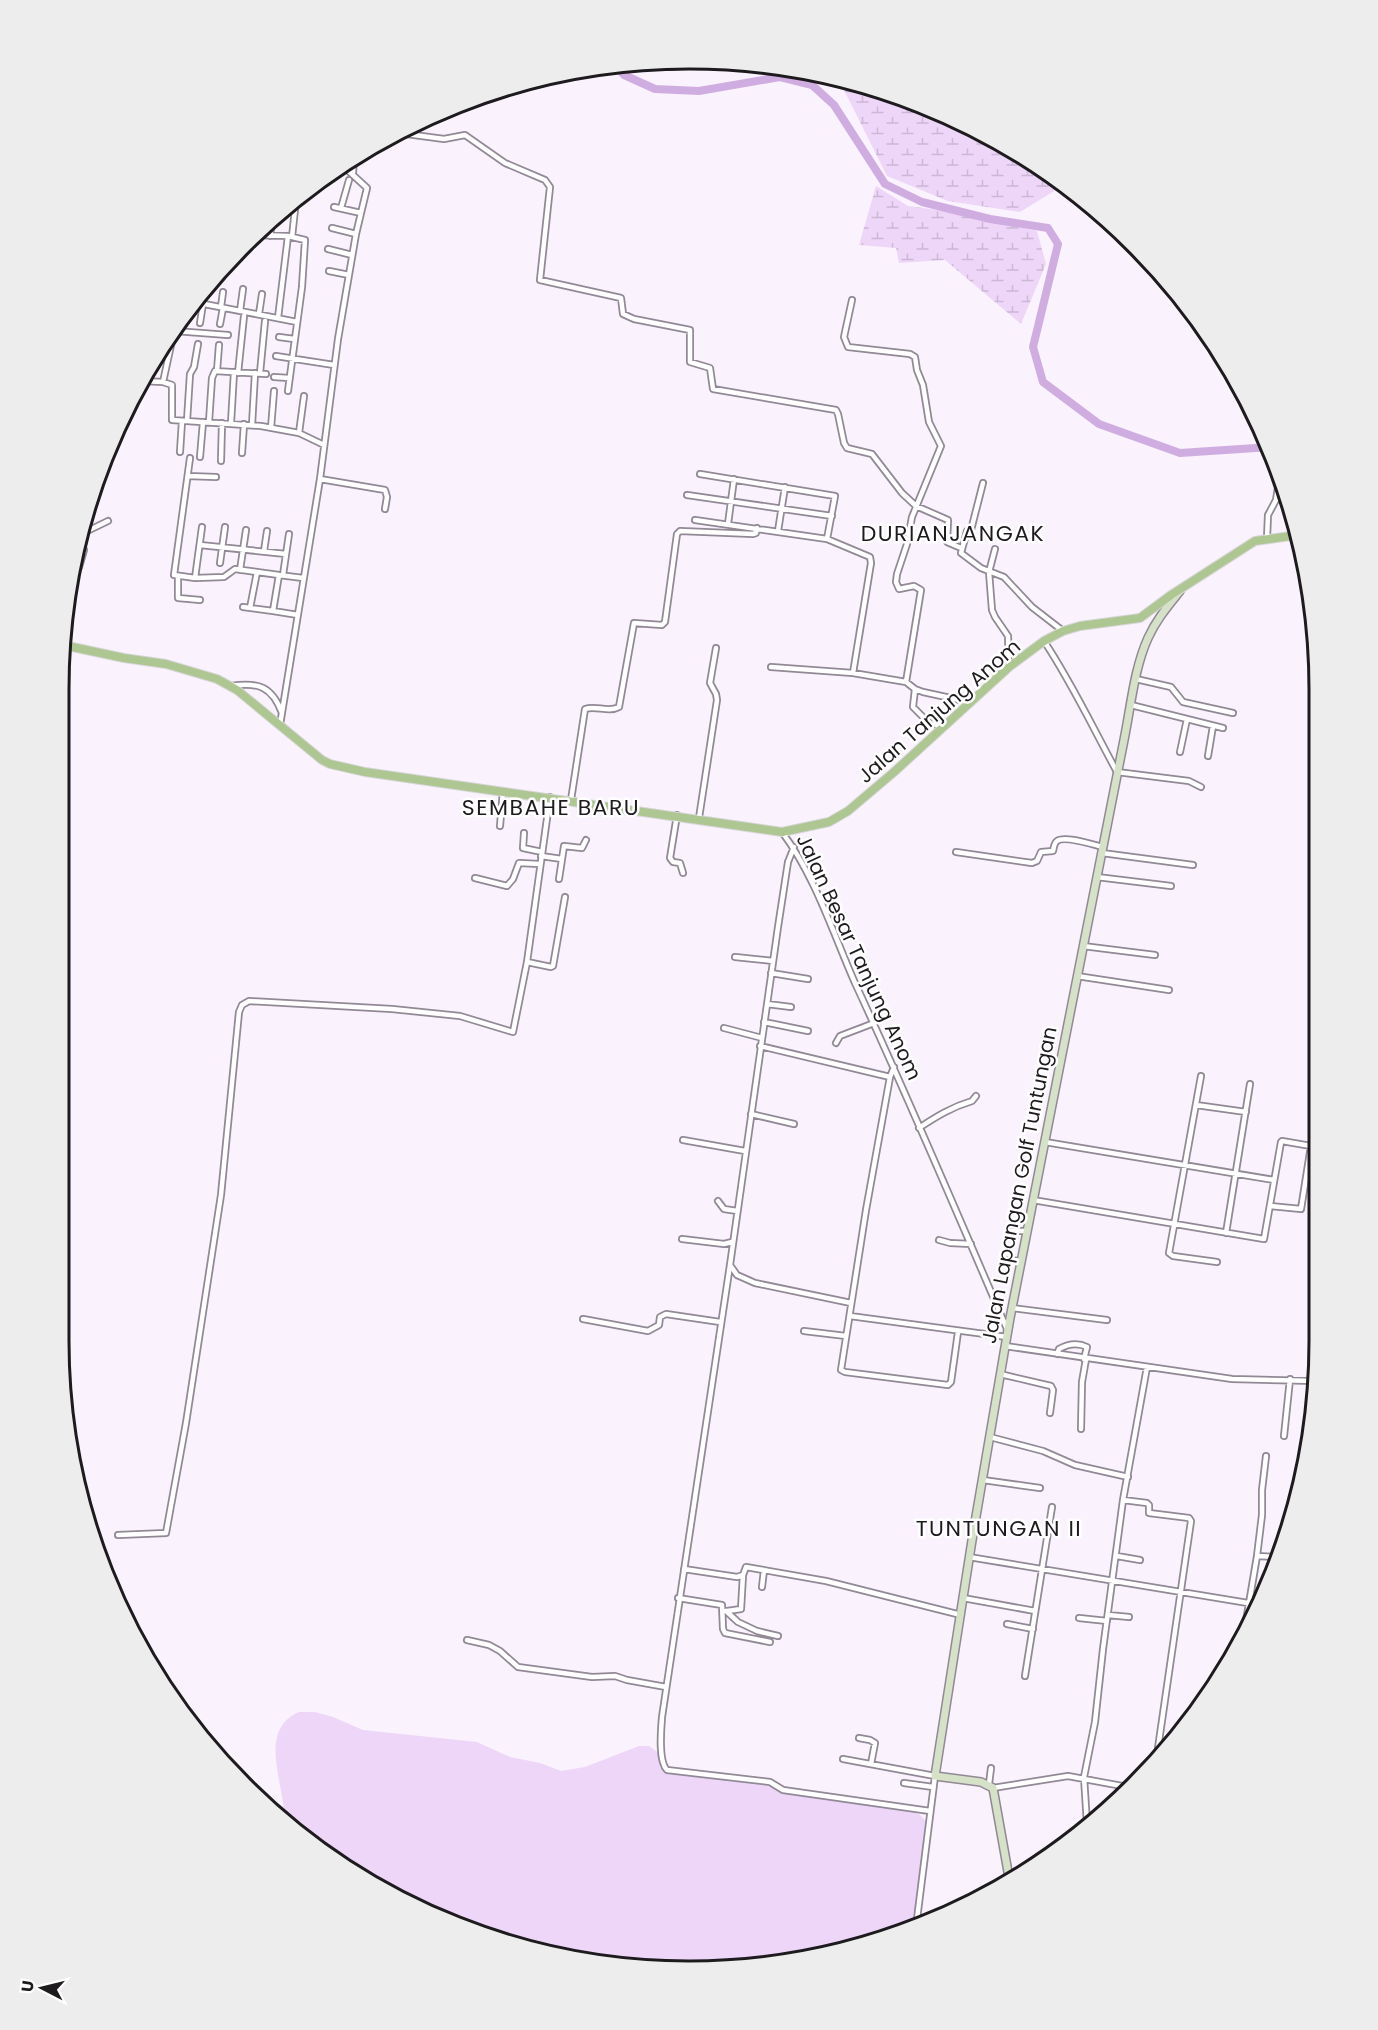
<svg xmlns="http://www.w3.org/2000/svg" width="1378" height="2030" viewBox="0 0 1378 2030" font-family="Poppins,sans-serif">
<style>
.grass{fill:#eed6f9}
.wetland{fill:url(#wetland-marsh)}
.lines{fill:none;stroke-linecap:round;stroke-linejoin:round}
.river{stroke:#d0ade1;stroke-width:8}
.street-casing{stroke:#918995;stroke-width:8}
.secondary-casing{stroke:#918995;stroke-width:10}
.primary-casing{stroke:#d6d6d7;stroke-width:10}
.street{stroke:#fff;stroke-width:4.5}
.secondary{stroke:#d6e2c8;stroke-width:7}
.primary{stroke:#adc692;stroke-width:8}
.labels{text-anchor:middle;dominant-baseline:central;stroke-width:5;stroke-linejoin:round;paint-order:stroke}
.street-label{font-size:20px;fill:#1e1b1f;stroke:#fff}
.quarter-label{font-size:22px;letter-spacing:1.5px;fill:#1e1b1f;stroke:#fff}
.rim{fill:none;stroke:#1e1b1f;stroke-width:3}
</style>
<defs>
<pattern id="wetland-marsh" width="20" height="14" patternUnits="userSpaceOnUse" patternTransform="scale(1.5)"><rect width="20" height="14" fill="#eed6f9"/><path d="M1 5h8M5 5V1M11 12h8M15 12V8" fill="none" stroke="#ccb7d5"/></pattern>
</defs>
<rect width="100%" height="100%" fill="#faf2fd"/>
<path class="grass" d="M 299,1712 L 315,1712 L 333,1717 L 363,1730 L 477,1742 L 510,1757 L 540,1763 L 561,1771 L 585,1767 L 639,1746 L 649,1746 L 659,1753 L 661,1768 L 666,1772 L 767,1783 L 779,1791 L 911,1810 L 919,1814 L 929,1824 L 912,1929 L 892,1938 L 812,1959 L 647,1970 L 526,1950 L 448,1924 L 305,1841 L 284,1822 C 287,1788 255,1731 299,1712 Z"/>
<path class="wetland" d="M 838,78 L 930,106 L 1039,165 L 1064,185 L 1020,212 L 948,201 L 887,176 Z
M 876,186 L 908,206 L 960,213 L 1037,231 L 1046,264 L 1021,324 L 945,260 L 899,263 L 896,248 L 859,245 Z"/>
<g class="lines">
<path class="river" d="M 616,66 L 624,75 L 655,89 L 699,91 L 780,77 L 812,85 L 834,105 L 885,184 L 922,202 L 990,219 L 1048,228 L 1058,244 L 1033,347 L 1043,382 L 1099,424 L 1180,453 L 1271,447"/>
<defs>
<path id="street" d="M 670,67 L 722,62
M 399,133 L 444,139 L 465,135 L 505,163 L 545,180 L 550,187 L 540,280 L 621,298 L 623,314 L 634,319 L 690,330 L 690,362 L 710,368 L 713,389 L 836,410 L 838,414 L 844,443 L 847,448 L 872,454 L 902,493 L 916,506 L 948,520 L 947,542 L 961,548
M 353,173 L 354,156
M 334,207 L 361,213
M 341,208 L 349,180
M 332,228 L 356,234
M 253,235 L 288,236 L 305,240 L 302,287 L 288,391
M 270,236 L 272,219
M 292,237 L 296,200
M 328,249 L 352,255
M 329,271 L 349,275
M 852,300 L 844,337 L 848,347 L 910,354 L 915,357 L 917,370 L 923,385 L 929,422 L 941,446 L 912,517 L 907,544 L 897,574 L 896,582 L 899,589 L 914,586 L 921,590 L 906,682
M 199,303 L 297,322
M 221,307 L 223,292
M 240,311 L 243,289
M 259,314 L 262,294
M 278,318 L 288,236
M 200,323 L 203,304
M 220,324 L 223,308
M 175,331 L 228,335
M 279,337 L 294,339
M 276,356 L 334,365
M 217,371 L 219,345
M 238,373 L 244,316
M 260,373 L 265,321
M 274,377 L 289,378
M 142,381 L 163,382 L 172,385 L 172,420 L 261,426 L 299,433 L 324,445
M 163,382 L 175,327
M 187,421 L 190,374 L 194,367 L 198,344
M 209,422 L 212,378 L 215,371 L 266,374
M 231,423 L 234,372
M 252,425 L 255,373
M 271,428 L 274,391
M 299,433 L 304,396
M 180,452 L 182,421
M 242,453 L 244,424
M 200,457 L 203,422
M 190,458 L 174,575 L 195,578 L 224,577 L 235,569 L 279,575
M 221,461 L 222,423
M 700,474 L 835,496 L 827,539
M 188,476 L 216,477
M 320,479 L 385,490 L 387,497 L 385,509
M 983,483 L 971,530 L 967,531 L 961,553 L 981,568 L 1004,577 L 1032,607 L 1063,631
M 687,495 L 832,516
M 695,520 L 827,539 L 870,557 L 871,563 L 853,673
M 728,524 L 734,479
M 778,531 L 785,487
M 81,534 L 108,521
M 1267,538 L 1268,515 L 1276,500 L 1280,474
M 200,545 L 286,554
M 77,547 L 84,550 L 79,567
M 995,549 L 989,572 L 992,610 L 995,617 L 1008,636 L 1009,667
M 264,551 L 267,531
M 220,563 L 225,527
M 240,570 L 246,530
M 283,575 L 289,534
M 178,576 L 178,598 L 200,600
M 195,578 L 202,527
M 243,607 L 273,611
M 250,608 L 257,572
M 298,615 L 273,611 L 279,575 L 303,578
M 1044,641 C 1072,683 1093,728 1117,772 L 1189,781 L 1201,787
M 771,667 L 853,673 L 906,682 L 915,689 L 923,692 L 969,702
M 1136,679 L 1171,687 L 1183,702 L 1233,713
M 231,686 C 258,682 272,686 282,713
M 915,689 L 913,707 L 928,722 L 942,727
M 1131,705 L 1223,728
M 280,725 L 320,479 L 338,339 L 356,234 L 367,188 L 341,164
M 1180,752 L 1187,719
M 1208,756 L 1213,726
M 571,800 L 585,709 C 596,705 608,713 619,707 L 634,623 L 662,625 L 665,622 L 677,534 L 680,531 L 753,534 L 756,533 L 757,528
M 677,815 L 670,858 L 673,862 L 680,863 L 683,873
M 699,818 L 717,700 L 716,694 L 710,683 L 716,648
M 500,826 L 503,791
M 782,832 C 815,876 833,933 855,983 C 908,1097 957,1213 1007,1329
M 524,833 L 523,848 L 542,852
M 794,847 L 788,862 L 778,927 L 730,1265 L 662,1717 C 661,1730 658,1761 667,1770 L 770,1782 L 783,1790 L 930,1811
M 956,852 L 1032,863 L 1037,861 L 1041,852 L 1053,851 C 1054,847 1054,843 1057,841 C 1064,835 1094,845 1103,847
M 1102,853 L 1193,865
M 541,856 L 562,859
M 1097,877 L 1171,886
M 475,878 L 507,886 L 513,879 L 519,863 L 540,864
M 559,879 L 564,846 L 582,848 L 586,840
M 1083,946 L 1155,955
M 735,957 L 773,961
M 527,962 L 551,967 L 553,966 L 565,897
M 771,973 L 808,979
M 1077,976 L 1169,990
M 767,1004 L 791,1007
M 764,1022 L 808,1031
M 724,1028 L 762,1038
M 836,1043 L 840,1036 L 874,1023
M 760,1046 L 890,1077
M 894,1067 L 890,1077 L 866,1210 L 841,1370 L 845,1372 L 948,1385 L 951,1382 L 958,1332
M 1201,1076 L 1169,1253 L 1173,1256 L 1217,1262
M 1196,1105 L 1246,1112
M 751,1114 L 794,1124
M 919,1128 C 937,1116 952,1107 972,1101 L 976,1096
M 683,1140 L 745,1151
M 1045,1142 L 1274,1180
M 1033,1200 L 1264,1239 L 1281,1142 L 1282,1141 L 1311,1146 L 1301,1209 L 1270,1206
M 718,1201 L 724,1209 L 737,1211
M 1008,1231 L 1027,1231
M 1226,1233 L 1250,1084
M 682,1239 L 724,1244 L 732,1242
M 939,1240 L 950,1243 L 971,1244
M 1008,1260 L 1021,1261
M 730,1265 L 737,1275 L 755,1283 L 851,1303
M 1012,1308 L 1107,1320
M 850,1316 L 1007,1337
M 583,1319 L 648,1331 L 659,1325 L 660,1317 L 666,1314 L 720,1322
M 804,1331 L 846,1336
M 1005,1346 L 1232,1379 L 1316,1381
M 1057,1354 L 1059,1349 C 1068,1344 1077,1342 1087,1347 L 1084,1359
M 1000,1374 L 1051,1386 L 1053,1390 L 1050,1413
M 1081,1429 L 1082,1382 L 1086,1359
M 1284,1436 L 1290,1379
M 990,1437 L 1043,1451 L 1075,1465 L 1128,1477
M 983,1480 L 1040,1488
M 1123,1500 L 1147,1503 L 1149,1505 L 1149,1513 L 1189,1518 L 1191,1521 L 1158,1748
M 118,1535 L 166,1533 L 186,1423 L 221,1195 L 239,1012 L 242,1005 L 249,1001 L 392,1009 L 460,1016 L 513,1032 L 527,962 L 550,797
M 1117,1556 L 1140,1560
M 1257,1556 L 1276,1557
M 969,1557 L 1260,1605
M 684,1569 L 737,1577 L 743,1575
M 762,1587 L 764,1570
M 678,1598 L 722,1605 L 723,1629 L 725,1633 L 770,1642
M 963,1598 L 1035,1611
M 726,1611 L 738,1622 L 757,1631 L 778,1636
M 727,1611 L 741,1609 L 743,1575 L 746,1567 L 826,1581 L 961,1615
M 1108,1615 L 1129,1617
M 1079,1618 L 1107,1621
M 1007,1624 L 1033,1629
M 1243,1639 L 1257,1556 L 1262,1515 L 1262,1490 L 1266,1456
M 467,1640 L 489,1645 L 500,1651 L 518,1667 L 592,1677 L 615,1676 L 627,1680 L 666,1687
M 1025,1676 L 1052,1507
M 859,1738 L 870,1740 L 875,1743 L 871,1764
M 843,1759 L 935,1776 L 916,1927
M 904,1783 L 933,1787
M 989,1784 L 991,1768
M 993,1788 L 1068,1776 L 1133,1788
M 1087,1824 L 1084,1777 L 1095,1722 L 1103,1649 L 1123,1500 L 1147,1367"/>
<path id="secondary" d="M 1010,1883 L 993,1788 L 981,1782 L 935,1776 L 973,1534 L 1010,1318 L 1124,740 C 1131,706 1134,669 1148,638 C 1156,620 1168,606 1180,591"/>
<path id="primary" d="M 63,645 L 124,658 L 166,664 L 217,679 L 237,690 L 322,760 L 330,764 L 365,772 L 782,832 L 829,822 L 848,811 L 894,772 L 1009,667 L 1044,641 L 1063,631 L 1080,626 L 1140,618 L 1171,595 L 1255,541 L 1298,535"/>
</defs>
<use href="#street" class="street-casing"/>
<use href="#secondary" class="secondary-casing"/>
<use href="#primary" class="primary-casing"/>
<use href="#street" class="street"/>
<use href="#secondary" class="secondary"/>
<use href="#primary" class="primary"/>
</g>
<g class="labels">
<g class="street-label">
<text transform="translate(939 711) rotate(-41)">Jalan Tanjung Anom</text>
<text transform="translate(859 957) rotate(65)">Jalan Besar Tanjung Anom</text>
<text transform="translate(1019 1185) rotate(-79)">Jalan Lapangan Golf Tuntungan</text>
</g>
<g class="quarter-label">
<text x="953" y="533">DURIANJANGAK</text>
<text x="551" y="807">SEMBAHE BARU</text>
<text x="999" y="1528">TUNTUNGAN II</text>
</g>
</g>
<path d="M0 0H1378V2030H0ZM689 69H689A620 620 0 0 1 1309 689V1341A620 620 0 0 1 689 1961H689A620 620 0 0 1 69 1341V689A620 620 0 0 1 689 69Z" fill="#ededed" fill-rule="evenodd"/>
<path class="rim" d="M689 69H689A620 620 0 0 1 1309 689V1341A620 620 0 0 1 689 1961H689A620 620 0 0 1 69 1341V689A620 620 0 0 1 689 69Z"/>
<g transform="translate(42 1988) rotate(277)" stroke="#ffffff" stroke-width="4.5" paint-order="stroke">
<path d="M0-4.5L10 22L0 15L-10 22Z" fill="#1e1b1f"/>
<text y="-9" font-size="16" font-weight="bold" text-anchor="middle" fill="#1e1b1f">U</text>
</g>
</svg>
